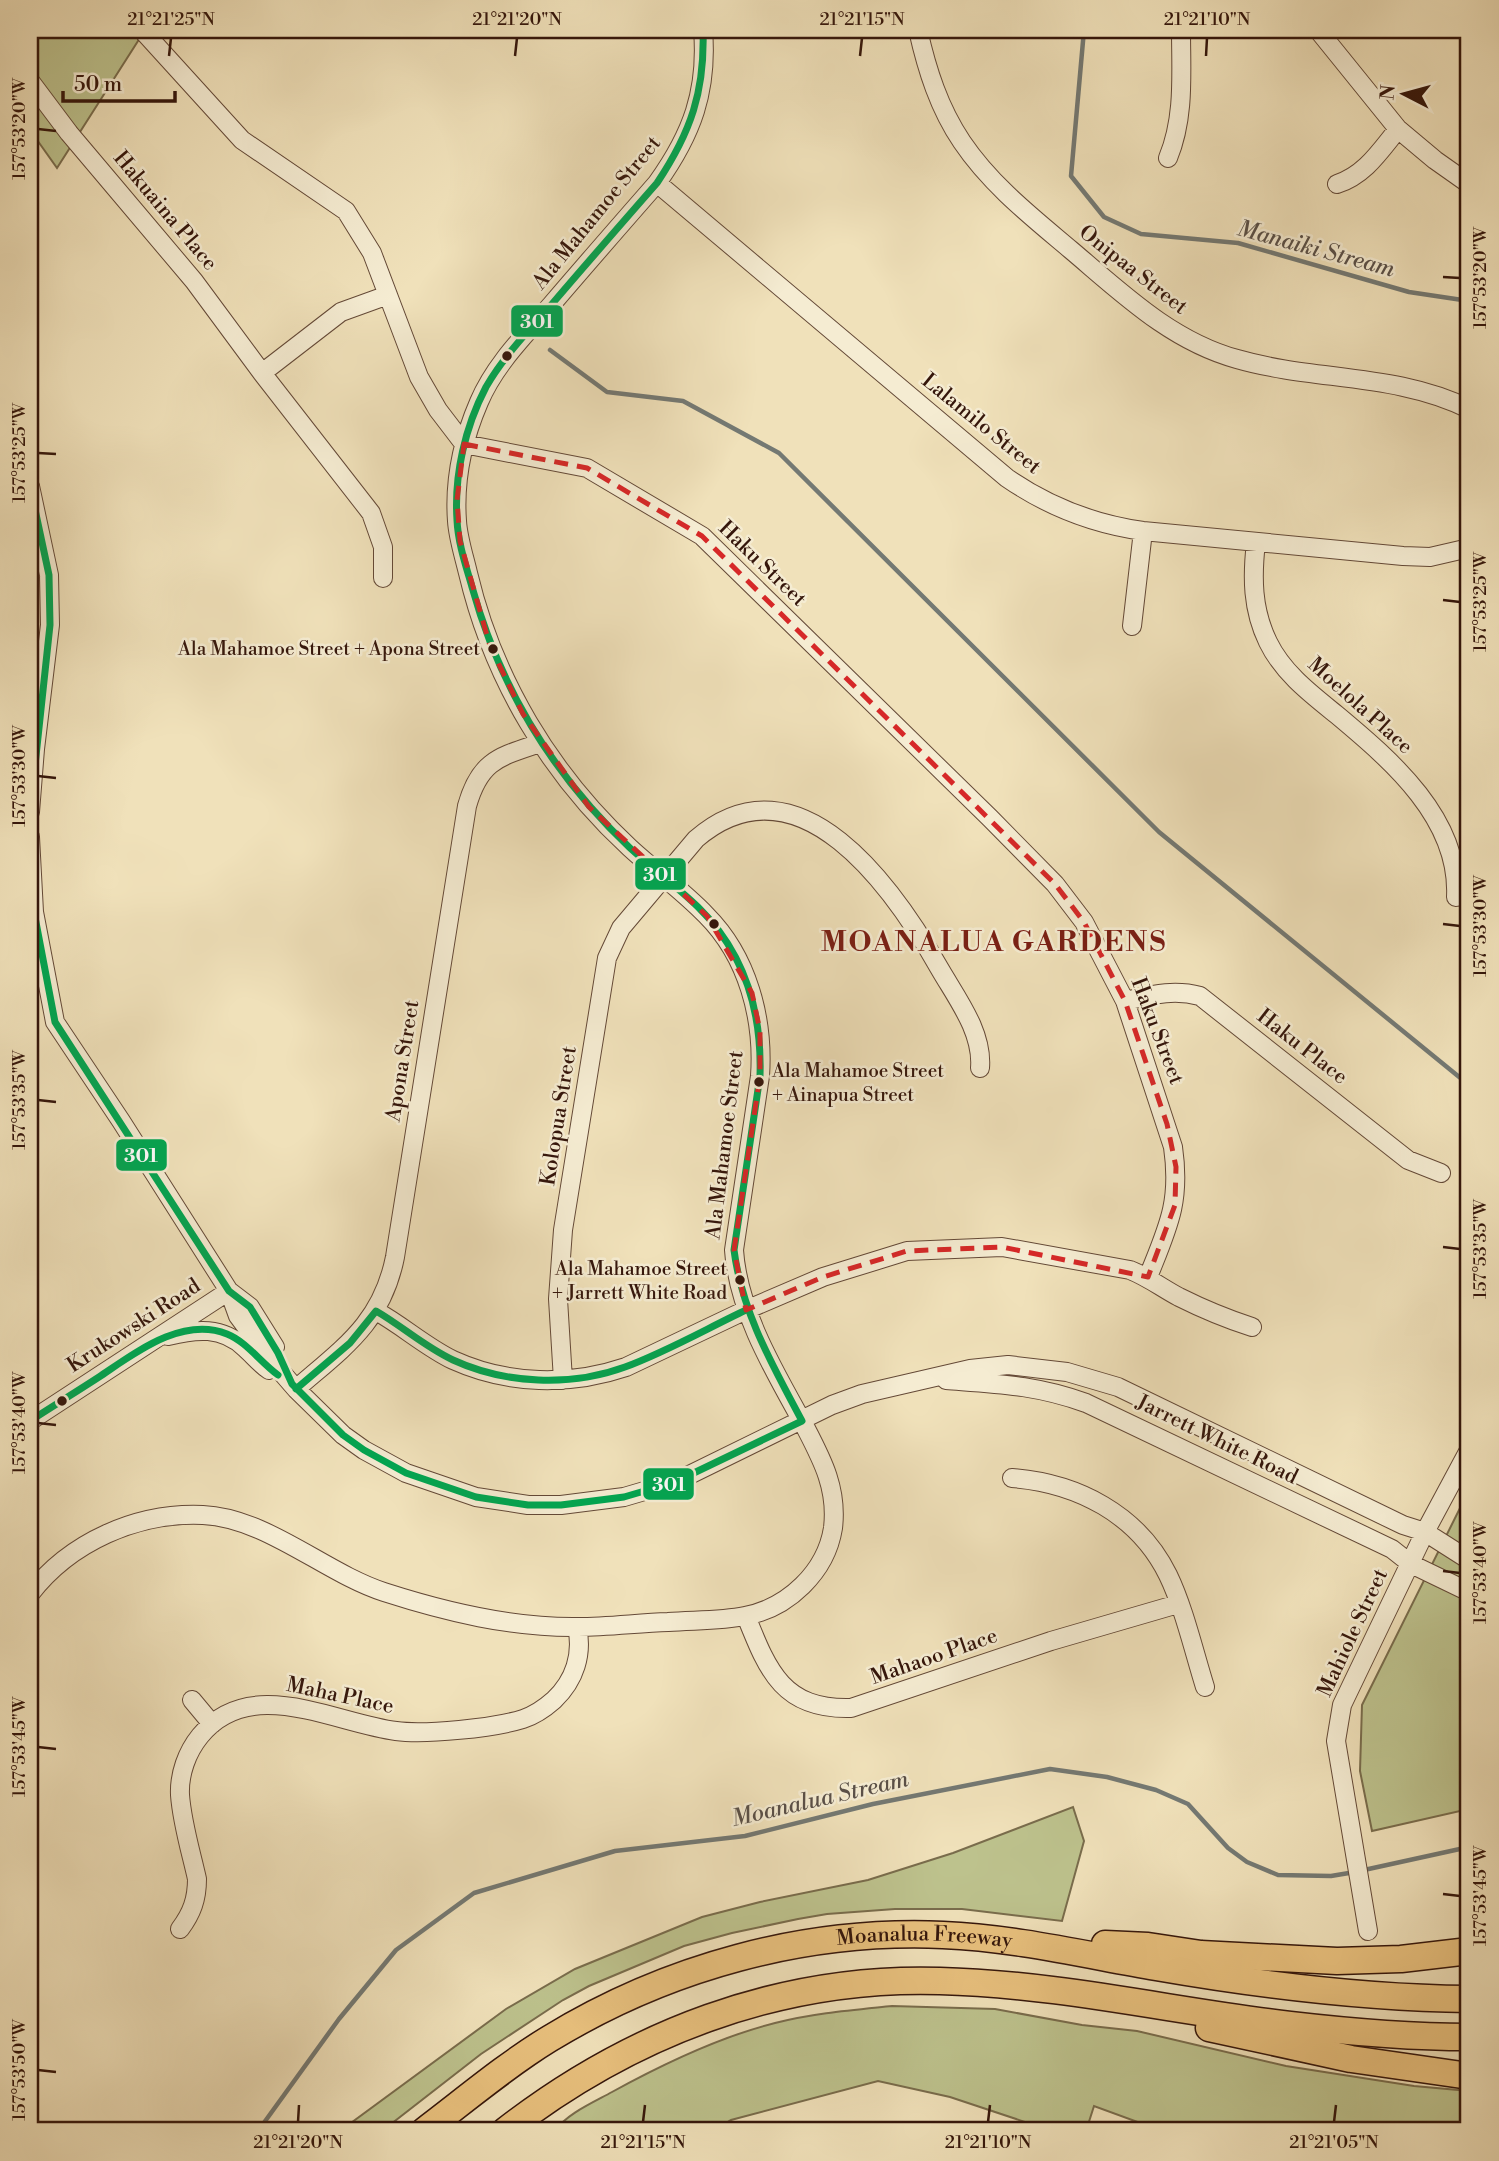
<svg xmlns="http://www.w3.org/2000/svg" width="1499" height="2161" viewBox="0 0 1499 2161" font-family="'Libre Bodoni',serif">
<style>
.green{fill:#bdc28d;stroke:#796c4c;stroke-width:2}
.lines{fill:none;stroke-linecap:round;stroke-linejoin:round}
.stream{stroke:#747973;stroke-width:4.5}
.minor-casing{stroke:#644937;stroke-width:20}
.highway-casing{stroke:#35160b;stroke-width:29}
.minor{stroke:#f5ecd2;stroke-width:18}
.highway{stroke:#e8c07d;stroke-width:26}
.bus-1-casing{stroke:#f5ecd2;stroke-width:12}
.bus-1{stroke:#00a651;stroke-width:7}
.marked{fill:none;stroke:#d62828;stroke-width:5;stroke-dasharray:14 9;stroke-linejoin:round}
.ticks{fill:none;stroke:#35160b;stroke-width:2.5}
.bus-dot{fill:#35160b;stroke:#f5ecd2;stroke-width:2.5}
.labels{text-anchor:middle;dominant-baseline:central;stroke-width:5;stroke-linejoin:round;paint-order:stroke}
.bus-label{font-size:19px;fill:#35160b;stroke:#f5ecd2;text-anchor:end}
.street-label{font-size:21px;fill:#35160b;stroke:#f5ecd2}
.water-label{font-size:23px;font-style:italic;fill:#5a5048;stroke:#f5ecd2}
.district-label{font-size:28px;font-weight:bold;letter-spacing:2px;fill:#7a1f14;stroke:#f5ecd2}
.line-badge{stroke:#f5ecd2;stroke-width:2.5}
.badge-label{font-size:19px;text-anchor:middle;font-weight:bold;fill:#fff}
.neatline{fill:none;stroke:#35160b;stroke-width:2.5}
.ticks-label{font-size:18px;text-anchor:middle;fill:#35160b}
</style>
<rect width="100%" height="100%" fill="#f0e1ba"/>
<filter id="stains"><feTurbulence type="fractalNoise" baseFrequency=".00286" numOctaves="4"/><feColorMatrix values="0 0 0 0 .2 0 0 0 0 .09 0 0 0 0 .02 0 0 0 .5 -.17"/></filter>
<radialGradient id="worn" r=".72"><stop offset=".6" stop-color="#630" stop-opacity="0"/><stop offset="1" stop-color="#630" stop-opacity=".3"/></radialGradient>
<path class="green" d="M 30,30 L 145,30 L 57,168 L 30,130 Z
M 1469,1490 L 1469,1809 L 1372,1831 L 1360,1771 L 1362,1705 Z
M 1073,1807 L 1084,1841 L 1062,1921 L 962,1909 L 895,1909 L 827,1914 L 798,1919 L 732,1933 L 684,1946 L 589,1986 L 563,2000 L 481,2054 L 382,2131 L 340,2131 L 506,2009 L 575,1969 L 702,1917 L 760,1902 L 868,1880 L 953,1853 Z
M 892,2006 L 995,2009 L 1082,2025 L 1137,2031 L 1286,2066 L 1414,2086 L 1469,2091 L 1469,2131 L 1185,2131 L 1143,2124 L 1094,2106 L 1086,2131 L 1052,2131 L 950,2097 L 878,2081 L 731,2120 L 713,2131 L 555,2131 C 566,2114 594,2102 612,2092 C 663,2064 719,2037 775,2023 C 814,2013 853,2010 892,2006 Z"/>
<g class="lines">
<path class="stream" d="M 1084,30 L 1071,176 L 1104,217 L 1141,234 L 1238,243 L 1409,292 L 1469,301
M 550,350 L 607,392 L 683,401 L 779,453 L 1159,832 L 1469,1085
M 1364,1870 L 1469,1847
M 258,2131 L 339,2019 L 396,1950 L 474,1893 L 615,1851 L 745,1836 L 873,1804 L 1050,1769 L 1107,1777 L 1156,1790 L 1188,1804 L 1228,1848 L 1247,1862 L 1278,1875 L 1331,1876 L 1355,1872"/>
<defs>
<path id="minor" d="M 142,30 L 242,140 L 346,211 L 372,253 L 419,377 L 438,410 L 464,444 L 587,468 L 702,536 L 990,818 L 1055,884 L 1084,922 L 1125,1001 L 1173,1147 C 1181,1202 1168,1227 1148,1277
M 918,30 C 927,70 939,108 962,142 C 991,185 1032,217 1071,250 C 1122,293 1171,341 1237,359 C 1313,381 1397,373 1469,409
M 1318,30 L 1398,129 L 1435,160 L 1469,184
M 30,81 L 69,133 L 194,281 L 262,373 L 371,513 L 383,547 L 383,578
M 1168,158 C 1185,117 1181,73 1181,30
M 657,183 L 1007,478 C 1049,507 1093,524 1143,531 L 1403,556 L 1430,557 L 1469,548
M 1337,184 C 1365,175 1380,151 1398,129
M 262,373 L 341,312 L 388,295
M 30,486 L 49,575 L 50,625 L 35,749 L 30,812
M 1256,542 C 1252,577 1252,609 1268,642 C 1283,673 1311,694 1337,715 C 1392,761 1460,819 1456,897
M 1132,626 L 1143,531
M 30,837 L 34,912 L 55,1022 L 121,1121 L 229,1291 L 238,1316 L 270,1359 L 296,1389 L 343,1435 L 364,1450 L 406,1473 L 476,1497 L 528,1505 L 561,1505 L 624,1497 L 675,1482 L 832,1405 L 862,1394 L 970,1369 L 1008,1365 L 1067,1372 L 1118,1387 L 1403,1525 L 1425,1532 L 1469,1560
M 1125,1001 C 1152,995 1173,989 1200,996 L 1408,1160 L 1441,1173
M 229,1291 L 250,1307 L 275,1347
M 376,1311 C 403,1326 426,1347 453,1360 C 508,1385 570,1386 626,1367 L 746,1310 L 823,1277 L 907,1251 L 1002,1247 L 1130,1270 C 1148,1277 1162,1288 1179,1297 C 1203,1309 1227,1319 1252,1327
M 168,1336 C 196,1329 222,1326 245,1348 C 253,1355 260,1364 269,1370
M 563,1380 L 558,1299 L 563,1230 L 607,958 L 621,928 L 696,839 C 799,750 895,890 941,971 C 958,1000 983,1033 980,1068
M 946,1380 C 999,1384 1036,1385 1086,1403 L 1392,1549 L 1411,1564 L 1469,1592
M 296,1389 C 343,1348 382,1323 395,1257 L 467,806 C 480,760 499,757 540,743
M 30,1421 L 229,1291
M 1012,1478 C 1077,1483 1138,1514 1168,1575 C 1184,1608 1194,1652 1205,1687
M 30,1594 C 70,1542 137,1512 203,1515 C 267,1518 325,1573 384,1592 C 446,1612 512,1628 578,1627 C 608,1627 638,1623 668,1622 C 693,1620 721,1621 745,1616 C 788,1608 826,1572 833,1528 C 838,1486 820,1456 802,1421 C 773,1369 738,1310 734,1250 L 760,1076 C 764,1019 748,957 706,915 C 683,891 655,871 630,848 C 550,774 493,679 468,573 C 464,556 458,538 457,521 C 454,480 463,439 479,402 C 495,364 526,334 552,304 C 587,263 622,223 657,183 C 692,134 708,91 703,30
M 746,1616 C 768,1671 783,1710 851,1708 L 1051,1641 L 1178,1604
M 192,1700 L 212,1724
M 180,1929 C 192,1913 197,1899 197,1879 C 191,1852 182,1823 180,1795 C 179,1774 187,1752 200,1736 C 250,1674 334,1723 396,1731 C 425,1735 494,1728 523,1719 C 535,1715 545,1708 554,1700 C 575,1680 583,1654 577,1627
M 1368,1931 L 1336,1741 L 1342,1705 L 1425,1532 L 1469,1450"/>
<g id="highway">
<path d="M 1105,1944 L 1148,1946 L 1201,1954 L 1337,1961 L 1401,1959 L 1469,1951"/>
<path d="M 1209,2028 L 1351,2059 L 1469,2076"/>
<path id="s1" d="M 424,2131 C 465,2100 505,2066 549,2039 C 667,1967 805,1929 943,1935 C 1015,1938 1086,1955 1156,1967 C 1260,1985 1364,1998 1469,1999"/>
<path d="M 505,2131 C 630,2034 779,1976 940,1981 C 1058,1984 1173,2011 1290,2025 C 1350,2032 1410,2037 1469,2037"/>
</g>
</defs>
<use href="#minor" class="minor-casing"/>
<use href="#highway" class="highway-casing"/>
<use href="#minor" class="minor"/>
<use href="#highway" class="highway"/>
<defs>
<path id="bus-1" d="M 30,486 L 49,575 L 50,625 L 30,812
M 30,837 L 34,912 L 55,1022 L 229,1291 L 250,1307 L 278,1353 L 292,1384 L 343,1435 L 364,1450 L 406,1473 L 476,1497 L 528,1505 L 561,1505 L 624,1497 L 675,1482 L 802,1421 C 773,1366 742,1313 734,1250 L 760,1076 C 762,1012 745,953 698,907 C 676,886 652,868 630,848 C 554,776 500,688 472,587 C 466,566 458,543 457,520 C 454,475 465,427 486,387 C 504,356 529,330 552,304 C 587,263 622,223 657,183 C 691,132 705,91 703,30
M 296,1389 L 350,1343 L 376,1311 C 402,1326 425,1347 453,1360 C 505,1384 571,1387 625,1367 C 666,1352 706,1329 746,1310
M 30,1421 C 53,1406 76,1392 99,1377 C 135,1353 182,1316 227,1334 C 247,1342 261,1363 278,1375"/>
</defs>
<use href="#bus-1" class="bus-1-casing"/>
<use href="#bus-1" class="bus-1"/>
</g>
<path class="marked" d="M 464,444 L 587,468 L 702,536 L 1055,884 L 1084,922 L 1125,1001 L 1167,1124 L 1176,1167 L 1175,1205 L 1148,1277 L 1002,1247 L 907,1251 L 823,1277 L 746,1310 L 734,1250 L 760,1076 L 760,1031 L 752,993 L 707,916 L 589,807 L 523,714 L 490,646 L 460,541 L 457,500 Z"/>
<path class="ticks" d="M 169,56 L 171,38M 515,56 L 517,38M 860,56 L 862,38M 1206,56 L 1207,38M 38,129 L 56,131M 1443,277 L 1460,278M 38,453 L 56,454M 1443,600 L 1460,602M 38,776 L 56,778M 1443,924 L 1460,926M 38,1100 L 56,1102M 1443,1247 L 1460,1249M 38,1423 L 56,1425M 1443,1571 L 1460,1573M 38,1747 L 56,1749M 1443,1894 L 1460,1896M 38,2070 L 56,2072M 298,2122 L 299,2105M 643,2122 L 645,2105M 988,2122 L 990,2105M 1334,2122 L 1336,2105"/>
<g class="bus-dot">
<circle cx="507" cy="356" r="6"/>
<circle cx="493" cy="649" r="6"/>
<circle cx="714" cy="924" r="6"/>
<circle cx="759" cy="1082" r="6"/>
<circle cx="740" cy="1280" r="6"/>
<circle cx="62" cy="1401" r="6"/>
</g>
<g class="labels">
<g class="bus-label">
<text x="480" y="649">Ala Mahamoe Street + Apona Street</text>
<text x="772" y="1071" text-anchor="start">Ala Mahamoe Street<tspan x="772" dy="24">+ Ainapua Street</tspan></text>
<text x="727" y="1269">Ala Mahamoe Street<tspan x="727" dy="24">+ Jarrett White Road</tspan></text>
</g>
<g class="street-label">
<text transform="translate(165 211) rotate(50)">Hakuaina Place</text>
<text transform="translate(597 213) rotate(-51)">Ala Mahamoe Street</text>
<text transform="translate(1133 270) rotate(38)">Onipaa Street</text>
<text transform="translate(981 424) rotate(39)">Lalamilo Street</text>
<text transform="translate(762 564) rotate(44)">Haku Street</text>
<text transform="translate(1360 706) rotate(42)">Moelola Place</text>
<text transform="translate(1157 1031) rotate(69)">Haku Street</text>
<text transform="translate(1302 1047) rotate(38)">Haku Place</text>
<text transform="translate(403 1061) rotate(-81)">Apona Street</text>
<text transform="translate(559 1116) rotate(-81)">Kolopua Street</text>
<text transform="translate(725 1145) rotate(-83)">Ala Mahamoe Street</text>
<text transform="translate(134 1326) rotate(-33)">Krukowski Road</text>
<text transform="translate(1217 1440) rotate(26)">Jarrett White Road</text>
<text transform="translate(1353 1633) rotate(-65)">Mahiole Street</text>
<text transform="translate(934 1657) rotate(-19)">Mahaoo Place</text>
<text transform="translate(340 1696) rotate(12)">Maha Place</text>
<text stroke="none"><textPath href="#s1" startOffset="550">Moanalua Freeway</textPath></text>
</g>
<g class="water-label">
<text transform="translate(1316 249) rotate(15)">Manaiki Stream</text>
<text transform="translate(820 1799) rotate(-13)">Moanalua Stream</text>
</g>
<g class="district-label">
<text x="994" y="942">MOANALUA GARDENS</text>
</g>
</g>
<g class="line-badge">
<rect x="510" y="304" width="54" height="34" rx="7" fill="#00a651"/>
<rect x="634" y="857" width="53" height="34" rx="7" fill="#00a651"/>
<rect x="115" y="1138" width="53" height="34" rx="7" fill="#00a651"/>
<rect x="642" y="1467" width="53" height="34" rx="7" fill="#00a651"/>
</g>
<g class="badge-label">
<text x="537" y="328">301</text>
<text x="660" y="881">301</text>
<text x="141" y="1162">301</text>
<text x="669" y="1491">301</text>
</g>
<rect width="1499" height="2161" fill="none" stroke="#f0e1ba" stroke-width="77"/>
<g transform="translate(1404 94) rotate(276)" stroke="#f5ecd2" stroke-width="5" paint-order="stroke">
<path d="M0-5L12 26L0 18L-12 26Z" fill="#35160b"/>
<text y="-10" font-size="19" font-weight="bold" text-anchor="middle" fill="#35160b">N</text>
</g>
<path d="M63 91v10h112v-10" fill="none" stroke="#35160b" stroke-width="3.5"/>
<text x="74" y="91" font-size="21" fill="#35160b" stroke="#f5ecd2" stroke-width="5" paint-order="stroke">50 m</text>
<rect x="38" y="38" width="1422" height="2084" class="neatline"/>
<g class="ticks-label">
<text x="171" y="25">21°21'25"N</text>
<text x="517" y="25">21°21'20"N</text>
<text x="862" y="25">21°21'15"N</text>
<text x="1207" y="25">21°21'10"N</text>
<text transform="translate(19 129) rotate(-90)" y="6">157°53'20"W</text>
<text transform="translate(1480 278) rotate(-90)" y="6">157°53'20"W</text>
<text transform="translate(19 453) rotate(-90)" y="6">157°53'25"W</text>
<text transform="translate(1480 602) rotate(-90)" y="6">157°53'25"W</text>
<text transform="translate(19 776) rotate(-90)" y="6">157°53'30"W</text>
<text transform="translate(1480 926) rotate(-90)" y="6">157°53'30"W</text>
<text transform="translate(19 1100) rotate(-90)" y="6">157°53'35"W</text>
<text transform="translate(1480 1249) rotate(-90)" y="6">157°53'35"W</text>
<text transform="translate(19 1423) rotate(-90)" y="6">157°53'40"W</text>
<text transform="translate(1480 1573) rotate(-90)" y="6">157°53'40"W</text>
<text transform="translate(19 1747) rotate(-90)" y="6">157°53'45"W</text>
<text transform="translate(1480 1896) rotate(-90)" y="6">157°53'45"W</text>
<text transform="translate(19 2070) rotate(-90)" y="6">157°53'50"W</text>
<text x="298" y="2148">21°21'20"N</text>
<text x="643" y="2148">21°21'15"N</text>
<text x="988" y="2148">21°21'10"N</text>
<text x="1334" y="2148">21°21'05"N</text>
</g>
<rect width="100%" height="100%" filter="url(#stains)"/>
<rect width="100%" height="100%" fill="url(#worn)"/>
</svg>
